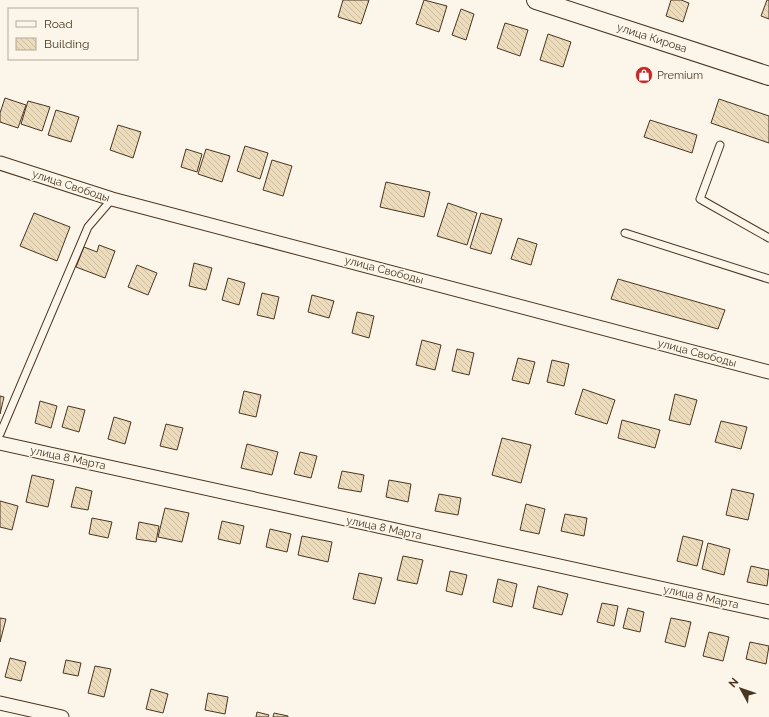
<svg xmlns="http://www.w3.org/2000/svg" width="769" height="717" viewBox="0 0 769 717" font-family="Raleway,sans-serif">
<style>
.building{fill:url(#building-back-hatch);stroke:#4a3520}
.lines{fill:none;stroke-linecap:round;stroke-linejoin:round}
.lane-casing{stroke:#4a3520;stroke-width:9}
.street-casing{stroke:#4a3520;stroke-width:15}
.secondary-casing{stroke:#4a3520;stroke-width:20}
.lane{stroke:#fbf6e9;stroke-width:7}
.street{stroke:#fbf6e9;stroke-width:13}
.secondary{stroke:#fbf6e9;stroke-width:18}
.labels{text-anchor:middle;dominant-baseline:central;stroke-width:3;stroke-linejoin:round;paint-order:stroke}
.street-label{font-size:11px;fill:#4a3520;stroke:#fbf6e9}
.poi-label{font-size:11px;fill:#4a3520;stroke:#fbf6e9;text-anchor:start}
</style>
<defs>
<pattern id="building-back-hatch" width="6" height="6" patternUnits="userSpaceOnUse"><rect width="6" height="6" fill="#ecdcbc"/><path d="M-1 5l2 2M0 0l6 6M5-1l2 2" fill="none" stroke="#ccbda1"/></pattern>
</defs>
<rect width="100%" height="100%" fill="#fbf6e9"/>
<path class="building" d="M 343,0 L 369,0 L 361,24 L 338,17 Z
M 424,0 L 447,6 L 439,32 L 416,24 Z
M 671,0 L 681,0 L 689,3 L 683,22 L 666,16 Z
M 767,0 L 769,0 L 769,19 L 761,16 Z
M 461,9 L 474,14 L 466,40 L 452,35 Z
M 505,23 L 528,30 L 520,56 L 497,48 Z
M 548,34 L 571,42 L 563,67 L 540,60 Z
M 5,98 L 26,105 L 18,128 L 0,122 L 0,113 Z
M 719,99 L 769,116 L 769,143 L 711,123 Z
M 28,101 L 50,107 L 42,131 L 21,124 Z
M 56,110 L 79,117 L 71,142 L 48,135 Z
M 650,120 L 697,135 L 692,153 L 644,137 Z
M 118,125 L 141,132 L 133,158 L 110,150 Z
M 245,146 L 268,153 L 260,179 L 237,171 Z
M 186,149 L 202,154 L 197,172 L 181,167 Z
M 206,149 L 230,156 L 222,182 L 198,174 Z
M 272,160 L 292,166 L 283,196 L 263,190 Z
M 386,182 L 430,192 L 424,217 L 380,207 Z
M 448,203 L 477,213 L 467,245 L 437,236 Z
M 34,213 L 70,227 L 57,261 L 20,246 Z
M 481,213 L 502,219 L 491,254 L 470,248 Z
M 518,238 L 537,244 L 531,265 L 511,259 Z
M 99,245 L 115,251 L 105,278 L 76,267 L 84,247 L 97,252 Z
M 194,263 L 212,268 L 206,290 L 189,286 Z
M 137,265 L 157,273 L 148,295 L 128,287 Z
M 228,278 L 245,283 L 239,305 L 222,300 Z
M 618,279 L 725,310 L 718,329 L 611,299 Z
M 262,293 L 279,297 L 274,319 L 257,315 Z
M 312,295 L 334,301 L 329,318 L 308,312 Z
M 357,312 L 374,316 L 369,338 L 352,333 Z
M 422,340 L 441,345 L 435,370 L 416,365 Z
M 457,349 L 474,353 L 469,375 L 452,371 Z
M 518,358 L 535,362 L 529,384 L 512,380 Z
M 552,360 L 569,364 L 564,386 L 547,382 Z
M 583,389 L 615,400 L 607,424 L 575,414 Z
M 244,391 L 261,395 L 256,417 L 239,413 Z
M 675,394 L 697,400 L 690,425 L 669,420 Z
M 0,396 L 4,397 L 0,414 Z
M 40,401 L 57,406 L 51,428 L 35,423 Z
M 68,406 L 85,410 L 79,432 L 62,427 Z
M 114,417 L 131,422 L 125,444 L 108,439 Z
M 622,420 L 660,430 L 655,448 L 618,438 Z
M 721,421 L 747,427 L 741,449 L 715,442 Z
M 166,424 L 183,428 L 177,450 L 160,446 Z
M 502,438 L 531,445 L 521,483 L 492,475 Z
M 247,444 L 278,452 L 272,475 L 241,468 Z
M 300,452 L 317,456 L 311,478 L 294,474 Z
M 342,471 L 364,475 L 361,492 L 338,488 Z
M 32,475 L 54,480 L 48,507 L 26,502 Z
M 389,480 L 411,484 L 408,502 L 386,497 Z
M 76,487 L 92,491 L 88,510 L 71,507 Z
M 732,489 L 754,494 L 748,520 L 726,515 Z
M 439,494 L 461,498 L 458,515 L 435,511 Z
M 0,501 L 18,506 L 12,530 L 0,527 Z
M 526,504 L 545,509 L 539,534 L 520,530 Z
M 165,508 L 189,513 L 182,542 L 158,537 Z
M 565,514 L 587,518 L 584,536 L 561,531 Z
M 92,518 L 112,522 L 108,538 L 89,534 Z
M 222,521 L 244,526 L 240,544 L 218,539 Z
M 139,522 L 159,526 L 156,542 L 136,539 Z
M 270,529 L 291,534 L 287,552 L 266,547 Z
M 302,536 L 332,542 L 328,562 L 298,555 Z
M 683,536 L 703,541 L 697,566 L 677,561 Z
M 708,543 L 730,549 L 724,575 L 702,569 Z
M 403,556 L 423,560 L 417,584 L 397,580 Z
M 751,566 L 769,570 L 767,586 L 747,582 Z
M 450,571 L 467,575 L 462,595 L 446,591 Z
M 359,573 L 382,578 L 375,604 L 353,599 Z
M 498,579 L 517,584 L 512,607 L 493,602 Z
M 538,586 L 568,594 L 562,615 L 533,608 Z
M 602,603 L 618,606 L 614,626 L 597,622 Z
M 628,608 L 644,612 L 640,632 L 623,628 Z
M 0,618 L 6,619 L 0,642 Z
M 671,618 L 691,622 L 685,647 L 665,642 Z
M 709,632 L 729,637 L 723,661 L 703,656 Z
M 750,642 L 769,646 L 766,664 L 746,659 Z
M 10,658 L 26,662 L 21,681 L 5,677 Z
M 66,660 L 81,663 L 78,676 L 63,673 Z
M 95,666 L 111,669 L 104,697 L 88,693 Z
M 151,689 L 168,694 L 163,713 L 146,709 Z
M 208,693 L 228,697 L 225,714 L 205,710 Z
M 257,712 L 269,715 L 268,717 L 256,717 Z
M 274,713 L 288,716 L 288,717 L 273,717 Z"/>
<g class="lines">
<defs>
<path id="lane" d="M 720,145 L 700,199 L 769,238
M 625,233 L 769,279
M 0,434 L 88,227 L 112,199"/>
<path id="street" d="M 0,163 L 112,199 L 769,372
M 0,443 L 769,612
M 0,703 L 62,717"/>
<path id="secondary" d="M 536,0 L 769,76"/>
</defs>
<use href="#lane" class="lane-casing"/>
<use href="#street" class="street-casing"/>
<use href="#secondary" class="secondary-casing"/>
<use href="#lane" class="lane"/>
<use href="#street" class="street"/>
<use href="#secondary" class="secondary"/>
</g>
<defs>
<symbol id="shop-disc" viewBox="-11 -11 22 22"><circle r="9.5" fill="#c62828" stroke="#fbf6e9"/><path d="M-5-2.5h2.3a2.7 3.5 0 0 1 5.4 0H5L5.5 6h-11ZM-1.5-2.5h3a1.5 2.3 0 0 0-3 0Z" fill="#fff"/></symbol>
</defs>
<g fill-rule="evenodd">
<use href="#shop-disc" x="634" y="65" width="20" height="20"/>
</g>
<g class="labels">
<g class="street-label">
<text transform="translate(652 38) rotate(18)">улица Кирова</text>
<text transform="translate(71 186) rotate(18)">улица Свободы</text>
<text transform="translate(384 270) rotate(15)">улица Свободы</text>
<text transform="translate(697 353) rotate(15)">улица Свободы</text>
<text transform="translate(68 458) rotate(12)">улица 8 Марта</text>
<text transform="translate(384 528) rotate(12)">улица 8 Марта</text>
<text transform="translate(701 597) rotate(12)">улица 8 Марта</text>
</g>
<g class="poi-label">
<text x="657" y="75">Premium</text>
</g>
</g>
<rect x="8" y="8" width="130" height="52" fill="#fbf6e9" stroke="#b4a999"/>
<rect x="16" y="21" width="20" height="6" fill="#fbf6e9" stroke="#b4a999"/>
<text x="44" y="28" font-size="12" fill="#4a3520">Road</text>
<rect x="16" y="38" width="20" height="12" fill="url(#building-back-hatch)" stroke="#b4a999"/>
<text x="44" y="48" font-size="12" fill="#4a3520">Building</text>
<g transform="translate(741 689) rotate(310)" stroke="#fbf6e9" stroke-width="3" paint-order="stroke">
<path d="M0-3L7 15L0 10L-7 15Z" fill="#4a3520"/>
<text y="-6" font-size="11" font-weight="bold" text-anchor="middle" fill="#4a3520">N</text>
</g>
</svg>
